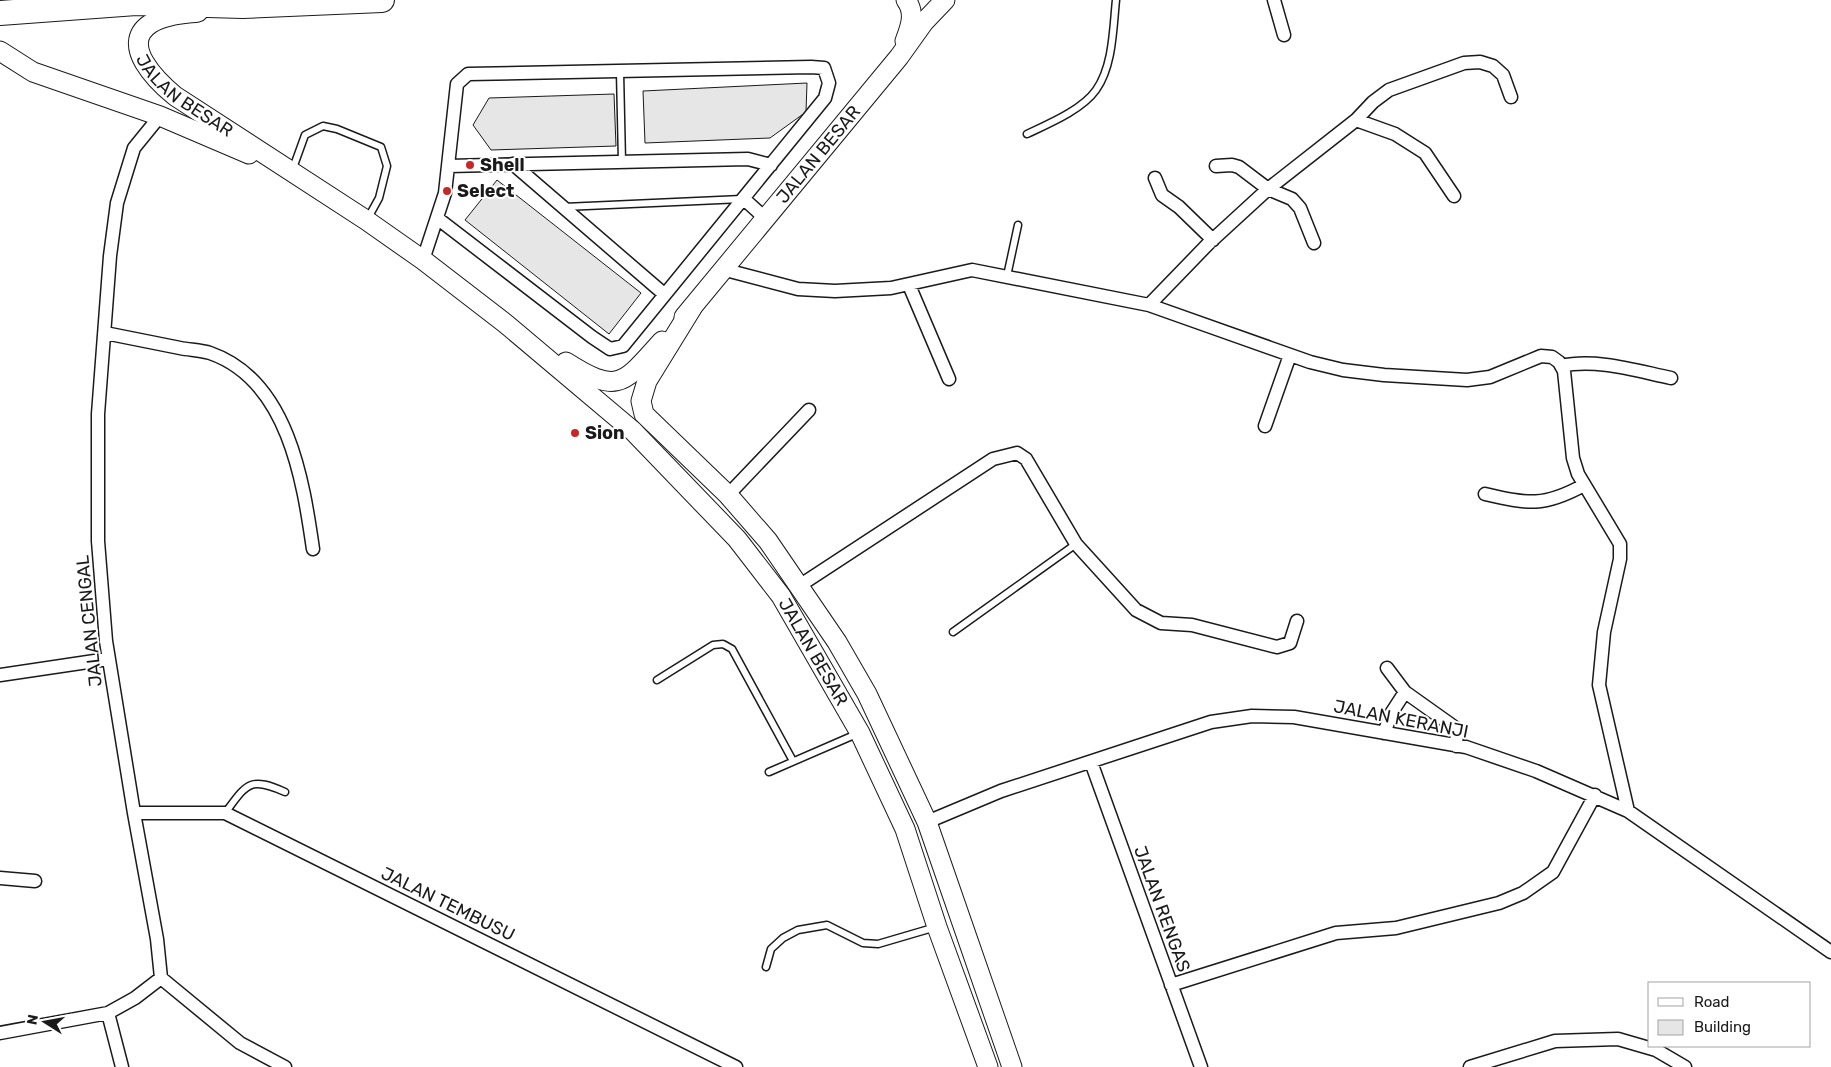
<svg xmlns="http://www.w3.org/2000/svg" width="1831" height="1067" viewBox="0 0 1831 1067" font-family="Rubik,sans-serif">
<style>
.building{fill:#e6e6e6;stroke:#1a1a1a}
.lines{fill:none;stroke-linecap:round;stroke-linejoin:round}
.lane-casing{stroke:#1a1a1a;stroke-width:9}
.street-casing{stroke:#1a1a1a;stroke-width:15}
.secondary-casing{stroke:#1a1a1a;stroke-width:21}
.highway-casing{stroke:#1a1a1a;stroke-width:26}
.lane{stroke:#fff;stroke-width:6}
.street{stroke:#fff;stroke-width:12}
.secondary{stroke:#fff;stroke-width:19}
.highway{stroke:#fff;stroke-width:24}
.poi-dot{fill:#c62828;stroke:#fff;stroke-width:2}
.labels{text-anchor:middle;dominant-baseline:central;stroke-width:4;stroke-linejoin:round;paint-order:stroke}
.street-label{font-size:18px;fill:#1a1a1a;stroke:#fff}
.poi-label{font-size:18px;font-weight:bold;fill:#1a1a1a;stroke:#fff;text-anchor:start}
</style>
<rect width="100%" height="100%" fill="#fff"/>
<path class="building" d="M 807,83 L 806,112 L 770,138 L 645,143 L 643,91 Z
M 614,94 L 616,146 L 491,150 L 473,125 L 489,98 Z
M 497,180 L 641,293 L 609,334 L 465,220 Z"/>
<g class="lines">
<defs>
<path id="lane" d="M 620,72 L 622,162
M 1027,134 C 1048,124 1082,110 1096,90 C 1113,66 1113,29 1116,0
M 292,171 L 305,135 L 323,126 L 337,129 L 381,147 L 387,166 L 379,198 L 368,218
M 564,207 L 742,199
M 1007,276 L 1018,225
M 953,632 L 1076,544
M 657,680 L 713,645 L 723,644 L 732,649 L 793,761
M 769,772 L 859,733
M 225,813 C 247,784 249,776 285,792
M 766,967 L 771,949 L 783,938 L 798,930 L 827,925 L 863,943 L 878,944 L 936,927"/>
<path id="street" d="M 1274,0 L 1284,35
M 160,116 L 134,148 L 117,203 L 110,256 L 98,414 L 98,541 L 106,641 L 134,813 L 157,939 L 161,978 L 240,1043 L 285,1067
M 1356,120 L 1373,102 L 1389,90 L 1464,63 L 1480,62 L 1493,66 L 1503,75 L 1511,97
M 513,164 L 664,294
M 449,166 L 748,159 L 771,165
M 1216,166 L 1232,165 L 1239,167 L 1268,189 L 1292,199 L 1300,208 L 1314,243
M 1155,178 L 1162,195 L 1179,207 L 1213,240
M 744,199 L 766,219
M 423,260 L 445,193 L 457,84 L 468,74 L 811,67 L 824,68 L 829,83 L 825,98 L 623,346 L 610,349 L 592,337 L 437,218
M 722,269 L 798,289 L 835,291 L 891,288 L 972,270 L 1149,305 L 1310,362 L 1343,370 L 1384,375 L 1467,380 L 1490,377 L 1541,356 L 1552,357 L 1559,362 L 1564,371 L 1573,458 L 1578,474 L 1620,544 L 1620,559 L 1604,632 L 1599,685 L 1628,811
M 909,285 L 949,379
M 1149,305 L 1208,244 L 1268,189 L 1356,120 L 1395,134 L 1425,153 L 1454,196
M 105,333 C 130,338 155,343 180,348 C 190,350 201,350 210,353 C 288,380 303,480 313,549
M 1561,366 C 1596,358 1637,371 1671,378
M 1265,426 L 1290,355
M 1485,494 C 1528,504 1544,507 1584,485
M 728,495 L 809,410
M 799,586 L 993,459 L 1017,453 L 1026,459 L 1076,544 L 1136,610 L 1161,623 L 1192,625 L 1277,647 L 1290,643 L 1297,621
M 1387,668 L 1405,692 L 1457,729 L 1456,746
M 0,675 L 108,659
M 1384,733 L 1392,712 L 1405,692
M 1091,762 L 1201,1067
M 134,813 L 225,813 L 736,1067
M 927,822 L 1001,791 L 1211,722 L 1252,716 L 1294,717 L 1466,747 L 1536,771 L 1628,811 L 1831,952
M 0,878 L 35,881
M 1171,985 L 1336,933 L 1396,928 L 1499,903 L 1523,893 L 1553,872 L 1595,795
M 108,1013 L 122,1067
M 0,1033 L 108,1013 L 135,998 L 161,978
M 1470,1067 L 1555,1041 L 1618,1039 L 1656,1050 L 1685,1067"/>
<g id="secondary">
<path id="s1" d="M 198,12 C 183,14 163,15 150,24 C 119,45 158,82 175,96 L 366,220 L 423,260 L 506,324 L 633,431 L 737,539 L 781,596 L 860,733 L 905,829 L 937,927 L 988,1067"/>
<path d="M 905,41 C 910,28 916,13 906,0"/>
<path d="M 0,51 L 33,72 L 160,116 L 249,154"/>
<path d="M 692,308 L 647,381 L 641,401 L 644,414 L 728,495 L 768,541 L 837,642 L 867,694 L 927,822 L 1012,1067"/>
<path id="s2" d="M 684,317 L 899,57 L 924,22 L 945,0"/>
<path d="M 566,362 C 619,396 624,383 662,341"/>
</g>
<path id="highway" d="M 0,13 L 136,3 L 243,6 L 382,0"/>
</defs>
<use href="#lane" class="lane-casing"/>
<use href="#street" class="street-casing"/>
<use href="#secondary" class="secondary-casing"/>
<use href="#highway" class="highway-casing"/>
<use href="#lane" class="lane"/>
<use href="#street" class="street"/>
<use href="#secondary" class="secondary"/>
<use href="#highway" class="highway"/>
</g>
<g class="poi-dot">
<circle cx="470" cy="165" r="5"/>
<circle cx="447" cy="191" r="5"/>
<circle cx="575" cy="433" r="5"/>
</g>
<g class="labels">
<g class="street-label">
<text stroke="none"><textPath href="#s1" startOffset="146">JALAN BESAR</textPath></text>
<text stroke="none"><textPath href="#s2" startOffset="211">JALAN BESAR</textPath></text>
<text transform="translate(89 621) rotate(-96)">JALAN CENGAL</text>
<text stroke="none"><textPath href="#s1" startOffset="994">JALAN BESAR</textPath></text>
<text transform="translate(1401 719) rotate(11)">JALAN KERANJI</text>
<text transform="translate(448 904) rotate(26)">JALAN TEMBUSU</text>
<text transform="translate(1162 909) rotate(70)">JALAN RENGAS</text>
</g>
<g class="poi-label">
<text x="480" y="165">Shell</text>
<text x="457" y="191">Select</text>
<text x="585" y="433">Sion</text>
</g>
</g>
<rect x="1648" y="982" width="162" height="65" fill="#ffffff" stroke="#a3a3a3"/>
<rect x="1658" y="998" width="25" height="8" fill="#ffffff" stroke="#a3a3a3"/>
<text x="1694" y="1007" font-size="15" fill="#1a1a1a">Road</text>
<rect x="1658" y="1020" width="25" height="15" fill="#e6e6e6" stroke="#a3a3a3"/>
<text x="1694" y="1032" font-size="15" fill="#1a1a1a">Building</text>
<g transform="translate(45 1022) rotate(281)" stroke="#ffffff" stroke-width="4" paint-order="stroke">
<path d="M0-4L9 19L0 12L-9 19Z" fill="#1a1a1a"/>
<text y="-8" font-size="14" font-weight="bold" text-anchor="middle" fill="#1a1a1a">N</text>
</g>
</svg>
